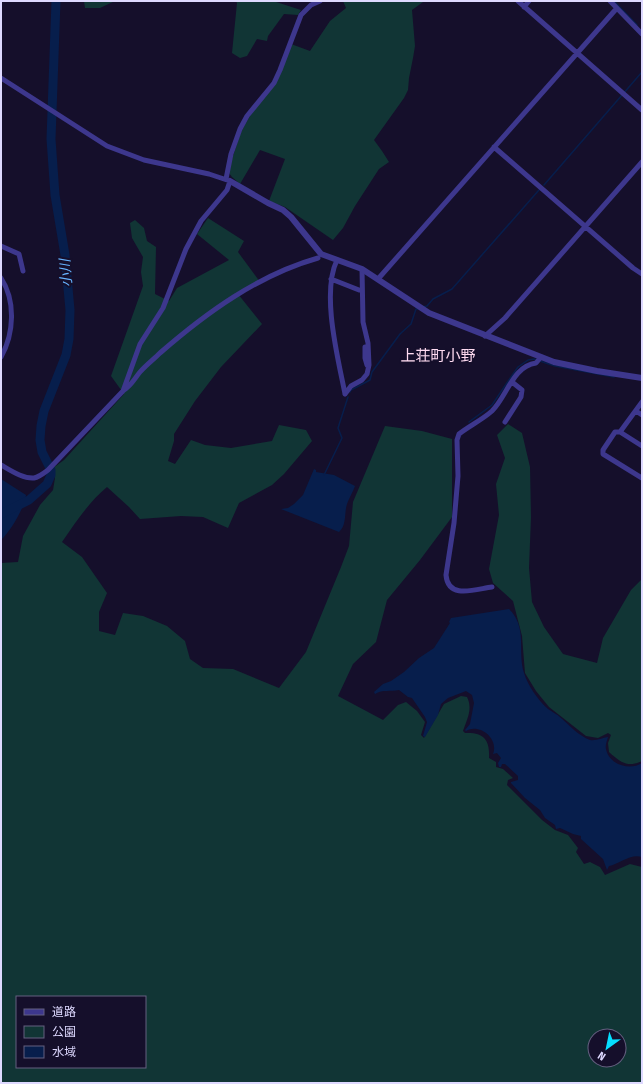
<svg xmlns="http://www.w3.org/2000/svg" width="643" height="1084" viewBox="0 0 643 1084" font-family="'Fira Sans Condensed','Noto Sans JP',sans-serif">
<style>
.green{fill:#113535;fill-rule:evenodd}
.water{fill:#071e4c}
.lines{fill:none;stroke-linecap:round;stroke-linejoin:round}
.stream{stroke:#071e4c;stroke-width:1.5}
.river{stroke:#071e4c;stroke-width:9}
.minor{stroke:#3d378d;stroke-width:5}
.tertiary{stroke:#3d378d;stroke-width:6}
.labels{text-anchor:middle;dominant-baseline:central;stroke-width:4;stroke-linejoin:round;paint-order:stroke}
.water-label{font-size:14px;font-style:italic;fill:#67b3ff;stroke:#150f2b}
.quarter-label{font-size:15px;fill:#ffdbf1;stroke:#150f2b}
</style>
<rect width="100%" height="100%" fill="#150f2b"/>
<path class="green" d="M 84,1 L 115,1 L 100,8 L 85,8 Z
M 236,1 L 273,1 L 301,10 L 298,15 L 284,14 L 268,36 L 267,41 L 257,39 L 247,56 L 240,58 L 232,53 L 237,3 Z
M 343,1 L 421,1 L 423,2 L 412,10 L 415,46 L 413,58 L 409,78 L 408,90 L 404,98 L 374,140 L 382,151 L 389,162 L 379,169 L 355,206 L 343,228 L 333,240 L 285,207 L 269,201 L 285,159 L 260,150 L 240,184 L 232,177 L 229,173 L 231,162 L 241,132 L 252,112 L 266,95 L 291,44 L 310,51 L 330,21 L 346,8 Z
M 208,218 L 244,241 L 238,252 L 260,282 L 238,294 L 262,324 L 221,367 L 195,401 L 174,434 L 174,441 L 168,461 L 175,464 L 191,440 L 205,445 L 231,448 L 272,441 L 279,425 L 306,430 L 312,441 L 284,474 L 272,485 L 239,503 L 228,528 L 203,517 L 181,516 L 140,519 L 129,507 L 107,487 C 88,503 76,522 62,542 L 82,557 L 107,593 L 99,612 L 99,631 L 115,635 L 123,613 L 143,616 L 167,626 L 185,641 L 190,659 L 203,668 L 233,669 L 279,688 L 306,652 L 341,567 L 349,546 L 353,502 L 385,426 L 422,431 L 452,439 L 452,517 L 420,560 L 387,600 L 376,642 L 353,664 L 338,696 L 383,720 L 398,705 L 406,702 L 417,711 L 425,722 L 421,735 L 424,738 L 444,704 L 461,696 L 467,697 C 473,709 467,719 463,731 L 465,733 C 484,732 490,740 489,758 L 496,762 L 496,767 L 503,769 L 513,778 L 508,780 L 507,785 L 542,820 L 555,830 L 568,835 L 578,848 L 576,852 L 584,864 L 590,862 L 600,867 L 605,875 L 630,864 L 642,867 L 642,1083 L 1,1083 L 1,563 L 18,562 L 23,536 L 40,505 L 53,490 L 55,478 L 53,468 L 64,460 L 124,394 L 111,376 L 143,286 L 141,272 L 143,257 L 132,238 L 130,223 L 135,220 L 144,228 L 147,241 L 156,247 L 155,294 L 169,301 L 177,288 L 229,260 L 197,234 ZM 17,997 L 145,997 L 145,1067 L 17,1067 ZM 595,1036 L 619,1036 L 619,1060 L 595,1060 Z
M 508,424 L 522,433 L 530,467 L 531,517 L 529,568 L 532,602 L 544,627 L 563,654 L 597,663 L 603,638 L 631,590 L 642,579 L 642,761 C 627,768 620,762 609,752 L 608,743 L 611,735 L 608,733 L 598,738 L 586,736 L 549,707 L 536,691 L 525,673 L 522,636 L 513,601 L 493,583 L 489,569 L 499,515 L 496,484 L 505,458 L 497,435 Z"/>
<path class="water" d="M 314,469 L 316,470 L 316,472 L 334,475 L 355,486 C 353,492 349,498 347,504 C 344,513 347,525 339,532 L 281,509 L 288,508 L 294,504 L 303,495 Z
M 1,479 L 26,495 C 25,507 10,532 1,540 Z
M 509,609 C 528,628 517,650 524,673 C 528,686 538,700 548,709 C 552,712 557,714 561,718 C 569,725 579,736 590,740 C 596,741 602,738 608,737 C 607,741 605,745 606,749 C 609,765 630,771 642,763 L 642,857 C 631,853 619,864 609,866 L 607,870 L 603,859 L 581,839 L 581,836 L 573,834 L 560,828 L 556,829 L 555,825 L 545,818 L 540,810 L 525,798 L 511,783 L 511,782 L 518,780 L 518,776 L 505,764 L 502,764 L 501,767 L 499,767 L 498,763 L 501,758 L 497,753 L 493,754 C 499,739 480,723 466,731 L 465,730 L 470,724 L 474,703 L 472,695 L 466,691 L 448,698 L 441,704 L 438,715 L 425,737 L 423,736 L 427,722 L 425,717 L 412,698 L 408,697 L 399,690 C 390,692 383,689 375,694 L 374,692 L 383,684 L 391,681 L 404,672 L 419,658 L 434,648 L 450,623 L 449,622 L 451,618 Z"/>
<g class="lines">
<path class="stream" d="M 614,1 L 637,25
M 544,185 L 642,72
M 423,307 L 427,306 L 433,299 L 452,289 L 539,190
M 350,392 L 351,390 L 370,380 L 372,372 L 400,334 L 411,324 L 416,309 L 418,309
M 469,422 L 492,405 L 513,374 L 518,367 L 528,360 L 534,359 L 555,366 L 614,377
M 324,475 L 342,438 L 338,428 L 348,397"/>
<path class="river" d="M 1,514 L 29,500 L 47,484 L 51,475 L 51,470 L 42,452 L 40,440 L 41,426 L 44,411 L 66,355 L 69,339 L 70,310 L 65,255 L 55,195 L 51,139 L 56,1"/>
<path class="minor" d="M 518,1 L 642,110
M 610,1 L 642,34
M 524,7 L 529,1
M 1,78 L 107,146 L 144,160 L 209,174 L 230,181 L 227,190 L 201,221 L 186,249 L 163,308 L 140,344 L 123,391 L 48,470 C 44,473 39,477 34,478 C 23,479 10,470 1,465
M 494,147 L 633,268 L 642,274
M 226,179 L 231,154 L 240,129 L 247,116 L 274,83 L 280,70 L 301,15 L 311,5 L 320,1
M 1,246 L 19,254 L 23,271
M 337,260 C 321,293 338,358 345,394
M 1,278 C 16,301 14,334 1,357
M 331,279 L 359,290
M 378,279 L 617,8
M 485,336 L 505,318 L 642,162
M 365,347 L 365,358 L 367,365
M 124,390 C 131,386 135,378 140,372 C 146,365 154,359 160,353 C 206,313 258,275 318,258
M 345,394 L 351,386 L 362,380 L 367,374 L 369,365 L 368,343 L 363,322 L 362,269
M 642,402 L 620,432 L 615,432 L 603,450 L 603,454 L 642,478
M 636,411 L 642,415
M 505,422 L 521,397 L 522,390 L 512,382
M 620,432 L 642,446
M 492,587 C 476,589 448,600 446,575 L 454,523 L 458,476 L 457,440 L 459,434 C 469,426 482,420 492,411 C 507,396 513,366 536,363 L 541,357"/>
<path class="tertiary" d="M 230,181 L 268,203 L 283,210 L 291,217 L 321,254 L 362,269 L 429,313 L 554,362 L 597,371 L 642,378"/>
</g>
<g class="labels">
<g class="water-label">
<text transform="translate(66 273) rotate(-94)">小川</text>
</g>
<g class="quarter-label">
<text x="438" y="356">上荘町小野</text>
</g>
</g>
<rect width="643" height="1084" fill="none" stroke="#ded9ff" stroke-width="4"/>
<rect x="16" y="996" width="130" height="72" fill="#150f2b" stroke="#656080"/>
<rect x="24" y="1009" width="20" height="6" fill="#3d378d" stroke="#656080"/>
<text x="52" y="1016" font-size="12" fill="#ded9ff">道路</text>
<rect x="24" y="1026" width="20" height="12" fill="#113535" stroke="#656080"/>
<text x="52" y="1036" font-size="12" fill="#ded9ff">公園</text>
<rect x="24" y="1046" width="20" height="12" fill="#071e4c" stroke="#656080"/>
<text x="52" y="1056" font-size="12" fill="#ded9ff">水域</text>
<g transform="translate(607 1048) rotate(213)"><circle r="19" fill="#150f2b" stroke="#656080"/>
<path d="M0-3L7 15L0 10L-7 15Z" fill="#05deff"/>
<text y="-6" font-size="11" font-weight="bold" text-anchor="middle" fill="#ded9ff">N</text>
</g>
</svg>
